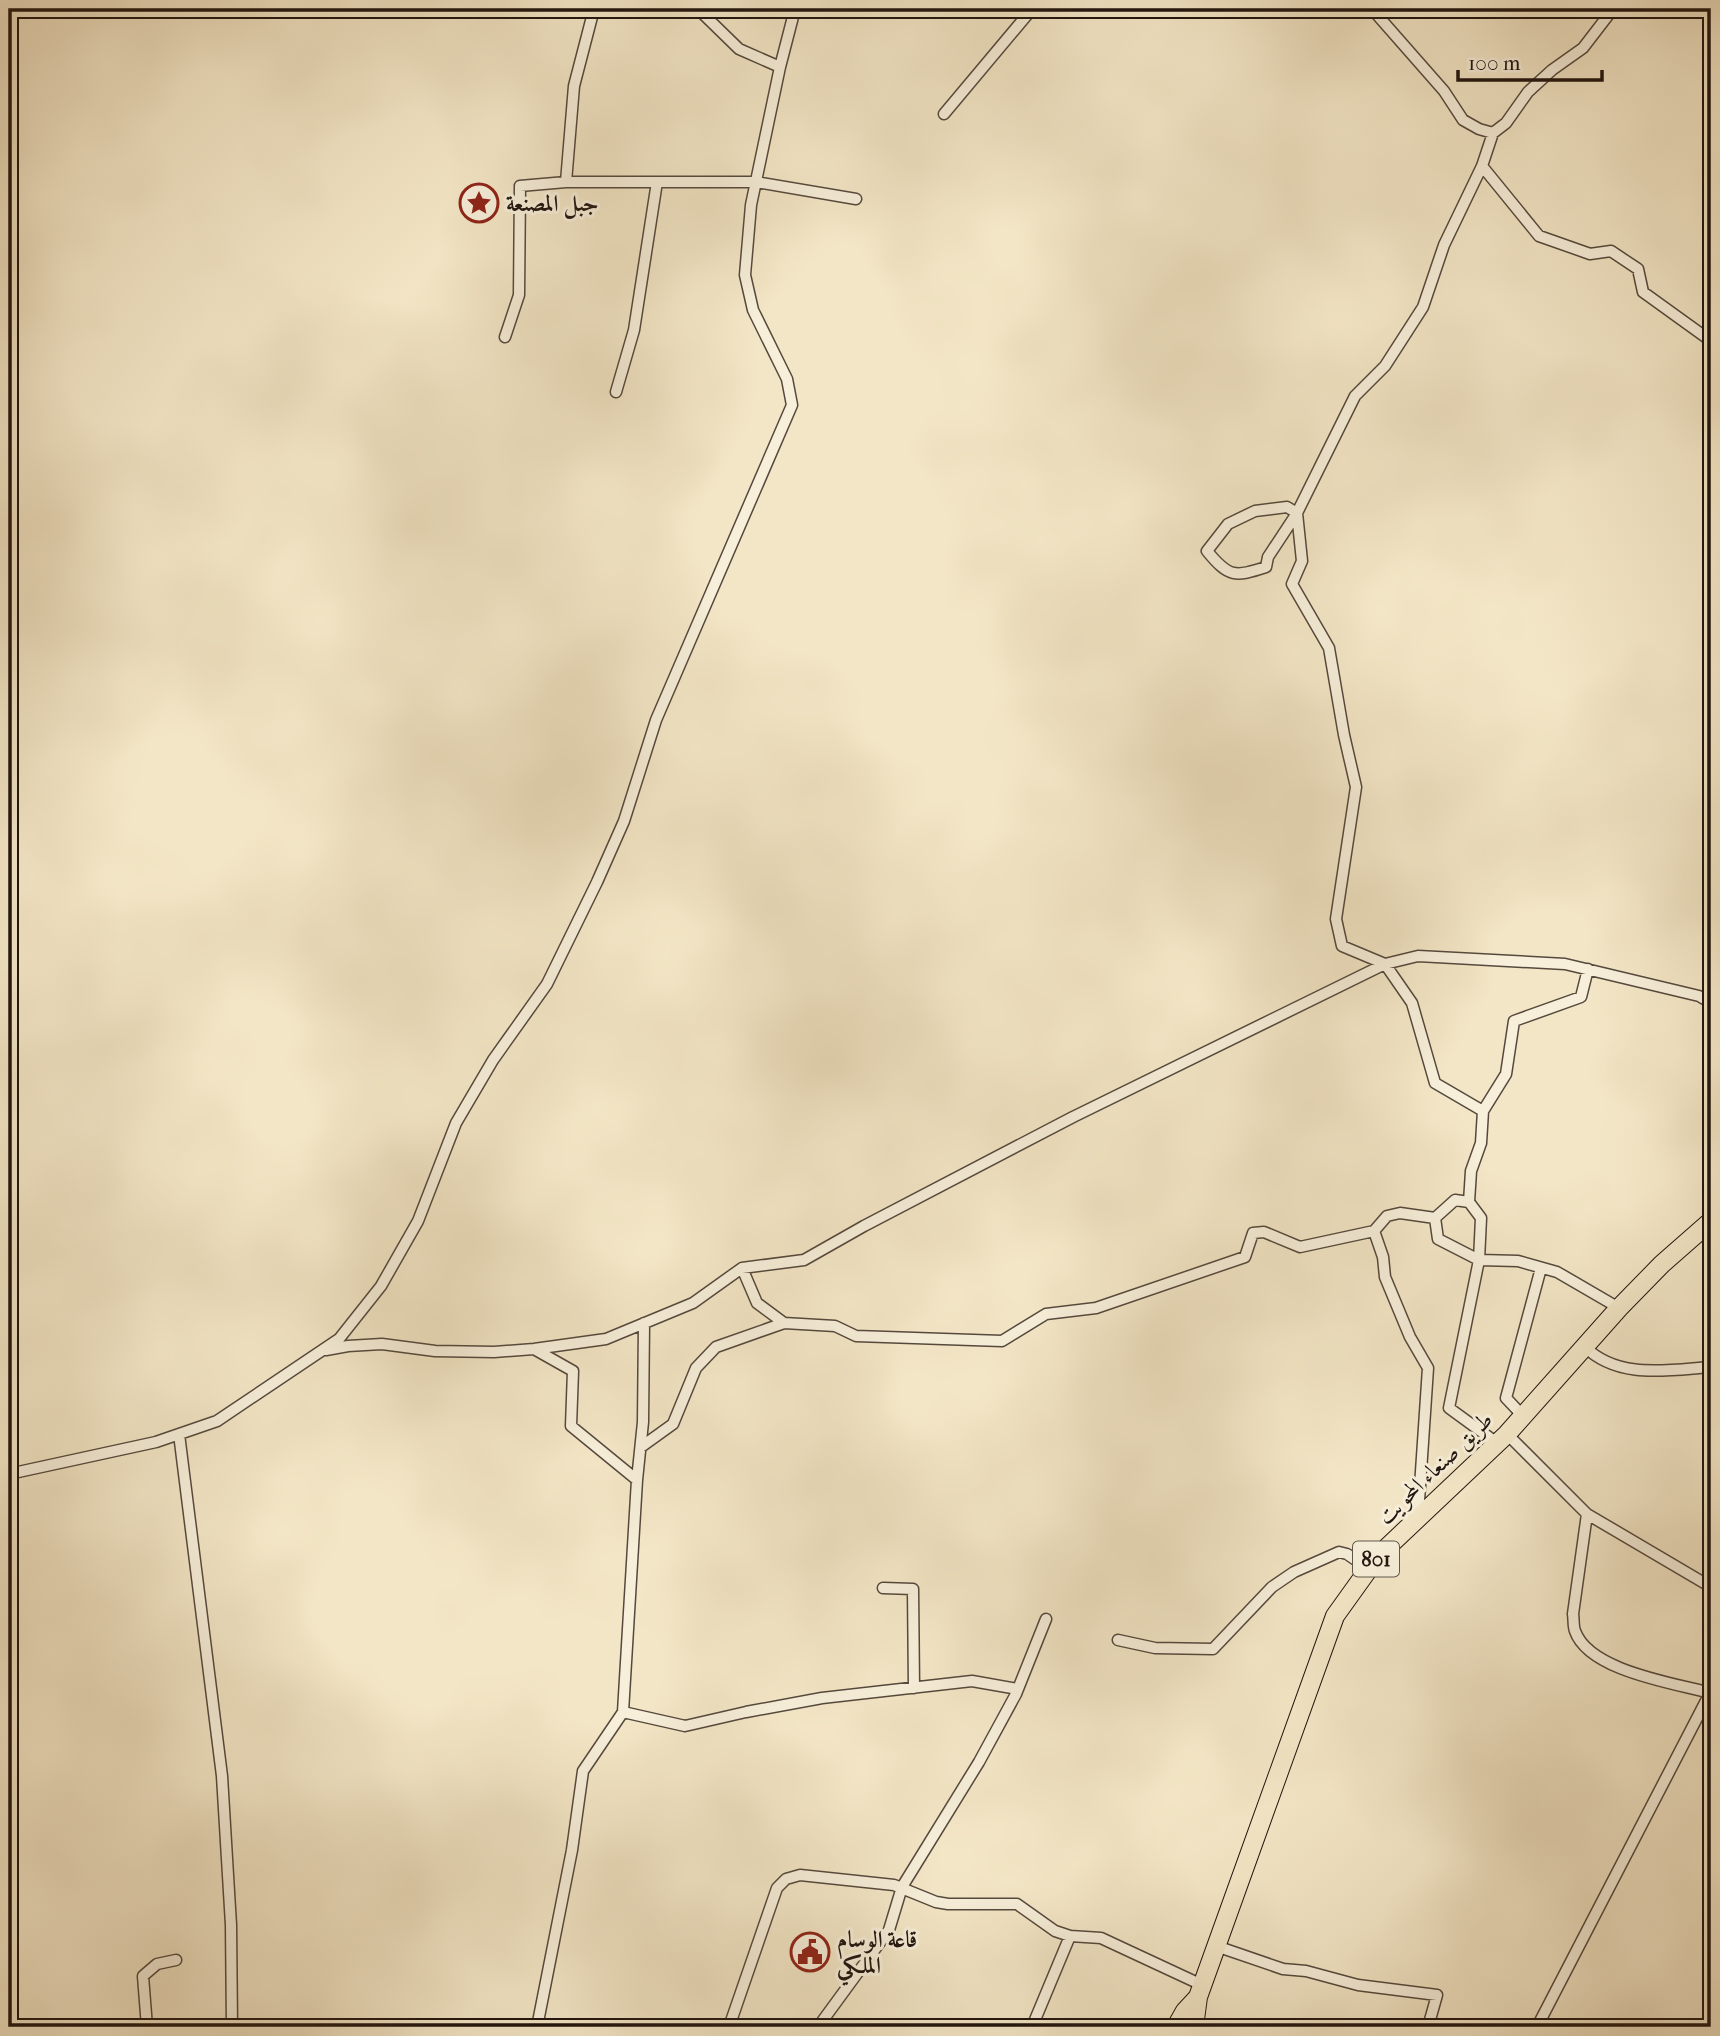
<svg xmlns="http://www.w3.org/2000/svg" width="1720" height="2036" viewBox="0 0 1720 2036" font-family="'IM FELL French Canon',Amiri,serif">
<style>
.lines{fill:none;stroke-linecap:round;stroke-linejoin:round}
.street-casing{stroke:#55493d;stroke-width:13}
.primary-casing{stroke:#20150f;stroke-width:20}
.street{stroke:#f7efda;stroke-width:10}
.primary{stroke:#f3e6c6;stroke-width:18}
.labels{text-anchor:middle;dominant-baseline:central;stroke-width:6;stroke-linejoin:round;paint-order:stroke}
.shield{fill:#f7efda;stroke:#60564c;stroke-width:2}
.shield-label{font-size:21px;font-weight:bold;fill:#20150f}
.poi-label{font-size:23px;font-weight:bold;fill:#20150f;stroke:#f7efda;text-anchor:start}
.street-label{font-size:23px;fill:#20150f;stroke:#f7efda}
</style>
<rect width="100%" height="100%" fill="#f3e6c6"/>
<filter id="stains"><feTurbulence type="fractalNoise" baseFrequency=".00286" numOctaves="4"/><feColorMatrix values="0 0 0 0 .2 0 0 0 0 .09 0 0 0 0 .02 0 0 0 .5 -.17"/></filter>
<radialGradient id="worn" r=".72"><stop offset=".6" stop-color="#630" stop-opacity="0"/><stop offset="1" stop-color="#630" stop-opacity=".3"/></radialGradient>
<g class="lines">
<defs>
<path id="street" d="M 698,9 L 739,49 L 780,67
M 1372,9 L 1444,91 L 1463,120 L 1479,129 L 1493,133 L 1506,123 L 1528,92 L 1552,70 L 1583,48 L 1613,9
M 944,114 L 1032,9
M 1482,166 L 1539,236 L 1590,254 L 1611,251 L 1638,269 L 1643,292 L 1711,341
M 566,182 L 574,86 L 594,9
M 505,337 L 519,295 L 520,186 L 566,182 L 756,182 L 856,199
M 616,392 L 634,330 L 657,182
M 1483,1111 L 1435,1083 L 1412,1003 L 1385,964 L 1342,946 L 1336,919 L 1356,787 L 1344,735 L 1329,648 L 1292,584 L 1302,561 L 1297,513 L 1287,507 L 1255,511 L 1228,524 L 1207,551 C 1229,578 1235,577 1266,567 L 1268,557 L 1297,513 L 1355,396 L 1385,366 L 1423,307 L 1444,245 L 1482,166 L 1493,133
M 1469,1202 L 1471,1171 L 1481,1143 L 1483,1111 L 1506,1074 L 1514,1021 L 1581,997 L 1588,969
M 1435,1218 L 1455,1200 L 1469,1202 L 1481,1218 L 1479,1260 L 1449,1408 L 1497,1443
M 742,1268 L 757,1303 L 784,1323
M 1584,1346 C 1618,1380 1667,1370 1711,1367
M 534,1349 L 573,1371 L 571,1426 L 637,1480
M 326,1350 L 348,1346 L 382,1344 L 435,1351 L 494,1352 L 534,1349 L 606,1339 L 693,1303 L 742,1268 L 804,1260 L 864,1226 L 1073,1117 L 1385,964 L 1418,956 L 1565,964 L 1699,996 L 1711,1003
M 1523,1416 L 1506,1398 L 1541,1268
M 179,1434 L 222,1776 L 231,1925 L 232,2027
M 1507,1434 L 1587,1514 L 1573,1614 C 1574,1619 1573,1626 1575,1631 C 1589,1671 1674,1683 1710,1693 L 1711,1691
M 641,1447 L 673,1424 L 696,1368 L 716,1347 L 784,1323 L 835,1326 L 856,1336 L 1002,1341 L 1046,1314 L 1096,1308 L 1245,1257 L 1253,1233 L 1264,1232 L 1300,1247 L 1374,1231
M 9,1474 L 156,1442 L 217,1421 L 339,1339 L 381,1286 L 418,1221 L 456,1123 L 493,1060 L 547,984 L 597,882 L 624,821 L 656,720 L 792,405 L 787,379 L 753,310 L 745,275 L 751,205 L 780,67 L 795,9
M 1587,1514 L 1711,1587
M 1418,1516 L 1428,1368 L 1410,1337 L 1385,1277 L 1383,1257 L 1374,1231 L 1387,1216 L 1400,1213 L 1435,1218 L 1438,1239 L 1479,1260 L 1518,1261 L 1557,1272 L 1619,1308
M 883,1588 L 913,1589 L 914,1688
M 1118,1640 L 1155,1648 L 1213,1649 L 1272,1587 L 1294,1572 L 1339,1552 L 1347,1554 L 1369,1569
M 623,1712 L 685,1726 L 746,1712 L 822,1698 L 972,1681 L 1018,1689
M 1216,1946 L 1283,1969 L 1306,1971 L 1358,1985 L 1437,1995 L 1428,2027
M 147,2027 L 143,1976 L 157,1964 L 176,1960
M 537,2027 L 572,1850 L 583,1771 L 623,1712 L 637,1480 L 643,1422 L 644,1323
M 729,2027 L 777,1888 L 786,1879 L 800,1875 L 894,1885 L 936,1902 L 948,1904 L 1017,1904 L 1055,1931 L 1070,1936 L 1101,1938 L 1202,1985
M 818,2027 L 889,1930 L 902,1887 L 979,1762 L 1016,1694 L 1046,1619
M 1032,2027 L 1070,1936
M 1537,2027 L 1710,1693"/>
<path id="primary" d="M 1176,2027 L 1185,2011 L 1198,1997
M 1194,2027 L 1198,1997 L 1335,1616 L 1378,1556 L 1507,1434 L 1619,1308 L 1662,1264 L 1711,1221"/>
</defs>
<use href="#street" class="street-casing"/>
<use href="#primary" class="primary-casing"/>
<use href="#street" class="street"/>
<use href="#primary" class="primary"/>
</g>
<defs>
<symbol id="sight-ring" viewBox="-11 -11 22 22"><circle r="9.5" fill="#f7efda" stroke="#8f2418" stroke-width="1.5"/><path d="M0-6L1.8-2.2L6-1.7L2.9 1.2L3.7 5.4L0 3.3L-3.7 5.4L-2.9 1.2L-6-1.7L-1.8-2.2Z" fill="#8f2418"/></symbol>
<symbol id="civic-ring" viewBox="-11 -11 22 22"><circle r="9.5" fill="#f7efda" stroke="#8f2418" stroke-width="1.5"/><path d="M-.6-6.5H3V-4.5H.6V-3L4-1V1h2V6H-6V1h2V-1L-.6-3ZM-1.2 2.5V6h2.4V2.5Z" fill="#8f2418"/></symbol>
</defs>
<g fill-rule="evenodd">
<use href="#sight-ring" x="457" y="181" width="44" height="44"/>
<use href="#civic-ring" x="788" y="1930" width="44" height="44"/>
</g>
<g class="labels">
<rect class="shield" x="1353" y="1541.5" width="46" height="35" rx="5"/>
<g class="shield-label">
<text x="1376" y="1559">801</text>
</g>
<g class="poi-label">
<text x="506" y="203">جبل المصنعة</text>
<text x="837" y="1939">قاعة الوسام<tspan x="837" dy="26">الملكي</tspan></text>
</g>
<g class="street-label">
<text transform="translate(1435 1468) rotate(-44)">طريق صنعاء المحويت</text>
</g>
</g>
<rect width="1720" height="2036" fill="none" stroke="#f3e6c6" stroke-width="35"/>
<rect x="10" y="10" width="1699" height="2015" fill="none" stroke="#20150f" stroke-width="3.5"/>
<rect x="18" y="18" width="1685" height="2001" fill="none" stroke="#20150f" stroke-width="2"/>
<path d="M1458 70v10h144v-10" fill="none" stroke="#20150f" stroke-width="3.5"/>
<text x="1468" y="70" font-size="21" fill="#20150f" stroke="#f7efda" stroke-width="5" paint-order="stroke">100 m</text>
<rect width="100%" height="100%" filter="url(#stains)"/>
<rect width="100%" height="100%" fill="url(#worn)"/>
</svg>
